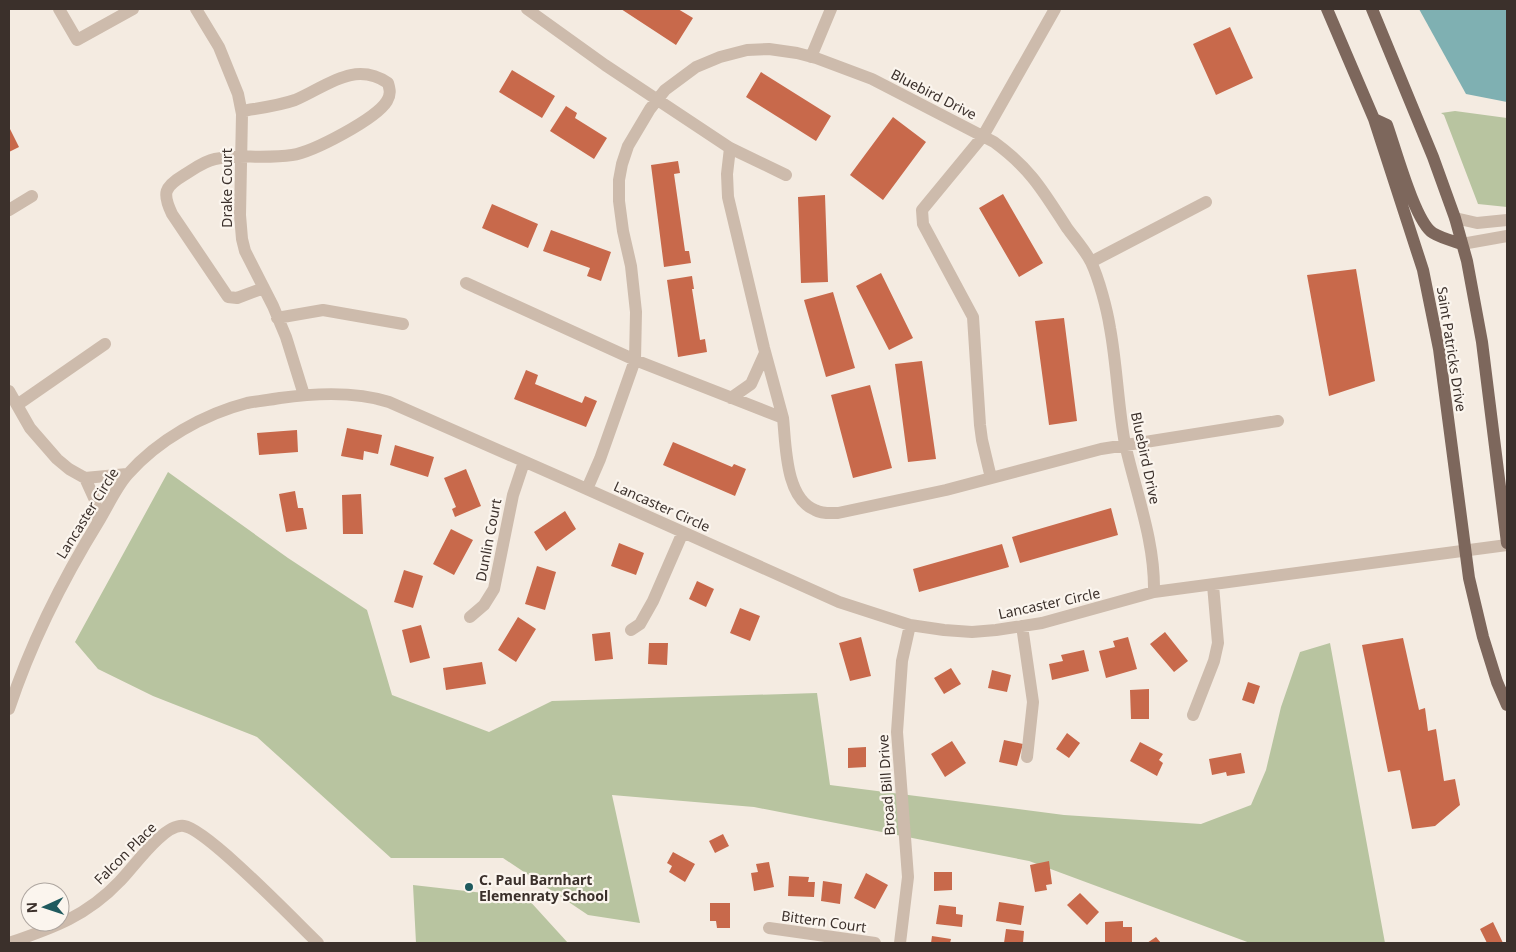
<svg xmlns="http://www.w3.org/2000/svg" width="1516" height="952" viewBox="0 0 1516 952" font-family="'Noto Sans',sans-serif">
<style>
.green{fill:#b8c4a0}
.water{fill:#7fb0b2}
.building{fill:#c8694b}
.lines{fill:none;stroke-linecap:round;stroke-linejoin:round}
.minor{stroke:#cdbbac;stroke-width:12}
.major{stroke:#7d675c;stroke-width:12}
.poi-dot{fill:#1f5a5e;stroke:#fbf5ee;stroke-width:2}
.labels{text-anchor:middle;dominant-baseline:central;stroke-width:4.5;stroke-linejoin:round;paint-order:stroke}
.street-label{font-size:14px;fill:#3b302b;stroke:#fbf5ee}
.poi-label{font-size:14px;font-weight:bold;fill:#3b302b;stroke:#fbf5ee;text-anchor:start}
</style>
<rect width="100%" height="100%" fill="#f4ebe1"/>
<path class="green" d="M 1455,111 L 1507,118 L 1507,207 L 1478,204 L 1444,115 L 1441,113 Z
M 168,472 L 288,558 L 367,610 L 392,695 L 489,732 L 552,701 L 817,693 L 830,785 L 1064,815 L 1201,824 L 1251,805 L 1266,770 L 1281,707 L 1300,652 L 1330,643 L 1385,943 L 1250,943 L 1029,861 L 754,807 L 612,795 L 640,923 L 588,915 L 503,858 L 391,858 L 257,737 L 153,696 L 98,669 L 75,642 Z
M 413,885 L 527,898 L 568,943 L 416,943 Z"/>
<path class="water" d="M 1419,9 L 1507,9 L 1507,102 L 1466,94 Z"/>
<path class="building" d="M 621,9 L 678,9 L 693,18 L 676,45 Z
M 1230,27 L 1253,78 L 1216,95 L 1193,44 Z
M 512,70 L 555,96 L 542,118 L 499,92 Z
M 761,72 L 831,116 L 816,141 L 746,97 Z
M 566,106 L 577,113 L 575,118 L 607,138 L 594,159 L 550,131 Z
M 893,117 L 926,142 L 883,200 L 850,175 Z
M 9,127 L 19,147 L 9,152 Z
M 678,161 L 680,173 L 674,174 L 685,251 L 689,251 L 691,263 L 664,267 L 651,165 Z
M 1003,194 L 1043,263 L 1019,277 L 979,208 Z
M 825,195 L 828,282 L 801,283 L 798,197 Z
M 492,204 L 538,224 L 528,248 L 482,228 Z
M 551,230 L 611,252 L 601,281 L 587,276 L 590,268 L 543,251 Z
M 1356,269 L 1375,381 L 1329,396 L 1307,275 Z
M 881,273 L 913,338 L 889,350 L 856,286 Z
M 692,276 L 694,289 L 692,289 L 700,340 L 705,339 L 707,352 L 678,357 L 667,280 Z
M 833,292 L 855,368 L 826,377 L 804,300 Z
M 1064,318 L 1077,421 L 1049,425 L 1035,321 Z
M 922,361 L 936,459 L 908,462 L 895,364 Z
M 526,370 L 538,375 L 535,384 L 582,403 L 585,396 L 597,401 L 586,427 L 514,399 Z
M 870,385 L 892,468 L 853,478 L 831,395 Z
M 347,428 L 382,435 L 378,454 L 364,451 L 363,460 L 341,456 Z
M 297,430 L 298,452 L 259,455 L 257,433 Z
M 673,442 L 732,467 L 734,464 L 746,469 L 735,496 L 663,465 Z
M 395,445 L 434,457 L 428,477 L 390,465 Z
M 466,469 L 481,506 L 455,517 L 452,509 L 456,507 L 444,478 Z
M 295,491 L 298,508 L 303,508 L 307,529 L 286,532 L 279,494 Z
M 361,494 L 363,534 L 343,534 L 342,495 Z
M 1111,508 L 1118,535 L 1020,563 L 1012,537 Z
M 565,511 L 576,529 L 546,551 L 534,532 Z
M 451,529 L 473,540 L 454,575 L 433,564 Z
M 619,543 L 644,553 L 636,575 L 611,566 Z
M 1002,544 L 1009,567 L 919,592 L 913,569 Z
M 537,566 L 556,572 L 545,610 L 525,604 Z
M 404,570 L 423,576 L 413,608 L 394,602 Z
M 697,581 L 714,589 L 706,607 L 689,599 Z
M 740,608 L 760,616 L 750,641 L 730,633 Z
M 518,617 L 536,629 L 516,662 L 498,650 Z
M 421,625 L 430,658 L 410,663 L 402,630 Z
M 610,632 L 613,659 L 595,661 L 592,634 Z
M 1165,632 L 1188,661 L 1174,672 L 1150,644 Z
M 861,637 L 871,676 L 850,681 L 839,643 Z
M 1128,637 L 1137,669 L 1106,678 L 1099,651 L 1115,647 L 1113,641 Z
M 1403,638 L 1419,710 L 1425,708 L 1428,731 L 1436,729 L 1444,781 L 1455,779 L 1460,805 L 1435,826 L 1412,829 L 1400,770 L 1388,772 L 1362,645 Z
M 649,643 L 668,643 L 667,665 L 648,664 Z
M 1084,650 L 1089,671 L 1052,680 L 1049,664 L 1063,661 L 1061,655 Z
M 482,662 L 486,684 L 446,690 L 443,668 Z
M 951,668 L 961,684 L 944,694 L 934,678 Z
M 992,670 L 1011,675 L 1007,692 L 988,688 Z
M 1248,682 L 1260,686 L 1254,704 L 1242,700 Z
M 1149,689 L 1149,719 L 1131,719 L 1130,690 Z
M 1067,733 L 1080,743 L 1069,758 L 1056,749 Z
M 1004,740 L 1023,744 L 1017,766 L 999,762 Z
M 952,741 L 966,763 L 945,777 L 931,754 Z
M 1140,742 L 1163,754 L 1159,760 L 1163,763 L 1157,776 L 1130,761 Z
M 866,747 L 866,767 L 848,768 L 848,748 Z
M 1241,753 L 1245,773 L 1227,776 L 1226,772 L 1212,775 L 1209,759 Z
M 723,834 L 729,846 L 715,853 L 709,841 Z
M 673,852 L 695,864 L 685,882 L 669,872 L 672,866 L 667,863 Z
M 1049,861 L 1052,884 L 1046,885 L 1047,890 L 1035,892 L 1030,865 Z
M 769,862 L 774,887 L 754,891 L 751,873 L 758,872 L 756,864 Z
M 934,872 L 952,872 L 952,890 L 934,891 Z
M 866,873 L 888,885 L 875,909 L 854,898 Z
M 789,876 L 809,877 L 808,882 L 815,882 L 814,897 L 788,896 Z
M 823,881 L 842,884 L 840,904 L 821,901 Z
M 1080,893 L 1099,912 L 1087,925 L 1067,905 Z
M 999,902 L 1024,906 L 1021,925 L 996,921 Z
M 710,903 L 730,903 L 730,928 L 717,928 L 716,921 L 710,921 Z
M 939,905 L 956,907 L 956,914 L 963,915 L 962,927 L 936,924 Z
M 1123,921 L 1123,927 L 1132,927 L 1132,942 L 1105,943 L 1105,922 Z
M 1493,922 L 1503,943 L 1487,943 L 1480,929 Z
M 1006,929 L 1024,931 L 1023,943 L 1004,943 Z
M 932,936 L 951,939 L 950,943 L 931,943 Z
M 1156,937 L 1161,943 L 1147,943 Z"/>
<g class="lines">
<path class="minor" d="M 59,9 L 77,40 L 133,9
M 196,9 L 219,47 L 238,94 L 242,114 L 240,215 L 242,239 L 245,251 L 273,306 L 286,337 L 304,395
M 527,9 L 605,65 L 730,148 L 786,175
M 811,57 L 831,9
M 242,111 C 259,108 278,106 295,100 C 326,87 354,60 388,83 C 390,90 391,94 387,101 C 376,119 313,152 292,155 C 266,159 240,154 215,159 C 204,161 194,169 184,175 C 164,187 162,193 172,214 L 228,297 L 237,298 L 264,288
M 730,148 L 727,174 L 728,197 L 764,348 L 783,418
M 9,210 L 32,196
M 1455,218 L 1477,223 L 1507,220
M 1462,244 L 1507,236
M 1091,262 L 1206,202
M 466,283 L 635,360 L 783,418 C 786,445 785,498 815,510 C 822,514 830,513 838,513 L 946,490 L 1101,449 L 1278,421
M 277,318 L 323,310 L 403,324
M 9,391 L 30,428 L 57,459 L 69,469 L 85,478 L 127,474
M 731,398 L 751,384 L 765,353
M 17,405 L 105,344
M 85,478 L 95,500 L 98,521
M 991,478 L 982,440 L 980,425 L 973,317 L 923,224 L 922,210 L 983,136 L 1055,9
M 587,489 L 600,459 L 635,360 L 636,312 L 631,266 L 623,231 L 619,201 L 619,180 L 622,164 L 628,146 L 650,109 L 665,90 L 696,67 L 720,57 L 747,50 L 769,49 L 797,53 L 816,58 L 872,79 L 994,142 C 1031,169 1043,191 1067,228 C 1075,239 1085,250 1091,262 C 1099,279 1107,309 1110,328 C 1117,366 1118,406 1125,444 C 1136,493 1155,541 1154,592
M 470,617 L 484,605 L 494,589 L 513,495 L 524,462
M 1022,626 L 1033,702 L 1027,757
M 631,630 L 640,624 L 653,601 L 683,532
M 9,709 C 31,642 63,579 100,519 C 109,504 117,486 128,474 C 158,440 204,414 247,403 C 258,401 269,400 280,398 C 316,393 355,391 389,402 L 571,482 L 839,602 L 910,625 L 944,630 L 972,632 L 996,630 L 1042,623 L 1154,592 L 1507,545
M 1193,715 L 1214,661 L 1218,643 L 1213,585
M 769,928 L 875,943
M 9,943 C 53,928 87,916 120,881 C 134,867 164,823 184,826 C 207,829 296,922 318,943
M 900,943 L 908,877 L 897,732 L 902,661 L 910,625"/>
<path class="major" d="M 1327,9 L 1374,119 L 1423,270 L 1439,349 L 1469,578 L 1483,637 L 1497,682 L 1507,705
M 1372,9 L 1433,157 L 1455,218 L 1467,261 L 1482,342 L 1507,543
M 1374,119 L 1387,125 C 1395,147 1415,222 1433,233 C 1441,238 1453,241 1462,244"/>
</g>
<circle class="poi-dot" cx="469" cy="887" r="5"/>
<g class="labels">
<g class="street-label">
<text transform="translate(934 94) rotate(27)">Bluebird Drive</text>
<text transform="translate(226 188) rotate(-90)">Drake Court</text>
<text transform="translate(1452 349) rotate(81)">Saint Patricks Drive</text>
<text transform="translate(1146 458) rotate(78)">Bluebird Drive</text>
<text transform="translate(662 506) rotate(24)">Lancaster Circle</text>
<text transform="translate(87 513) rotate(-58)">Lancaster Circle</text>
<text transform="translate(488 540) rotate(-79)">Dunlin Court</text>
<text transform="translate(1049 603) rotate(-12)">Lancaster Circle</text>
<text transform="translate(886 785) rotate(-94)">Broad Bill Drive</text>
<text transform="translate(125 853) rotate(-45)">Falcon Place</text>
<text transform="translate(824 921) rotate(8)">Bittern Court</text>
</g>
<g class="poi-label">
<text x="479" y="879">C. Paul Barnhart<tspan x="479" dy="16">Elemenraty School</tspan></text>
</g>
</g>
<rect width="1516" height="952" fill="none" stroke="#3b302b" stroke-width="20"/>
<g transform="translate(45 907) rotate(267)"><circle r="24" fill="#fbf5ee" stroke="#aea6a0"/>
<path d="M0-4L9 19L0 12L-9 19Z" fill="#1f5a5e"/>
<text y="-8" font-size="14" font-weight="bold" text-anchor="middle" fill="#3b302b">N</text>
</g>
</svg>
